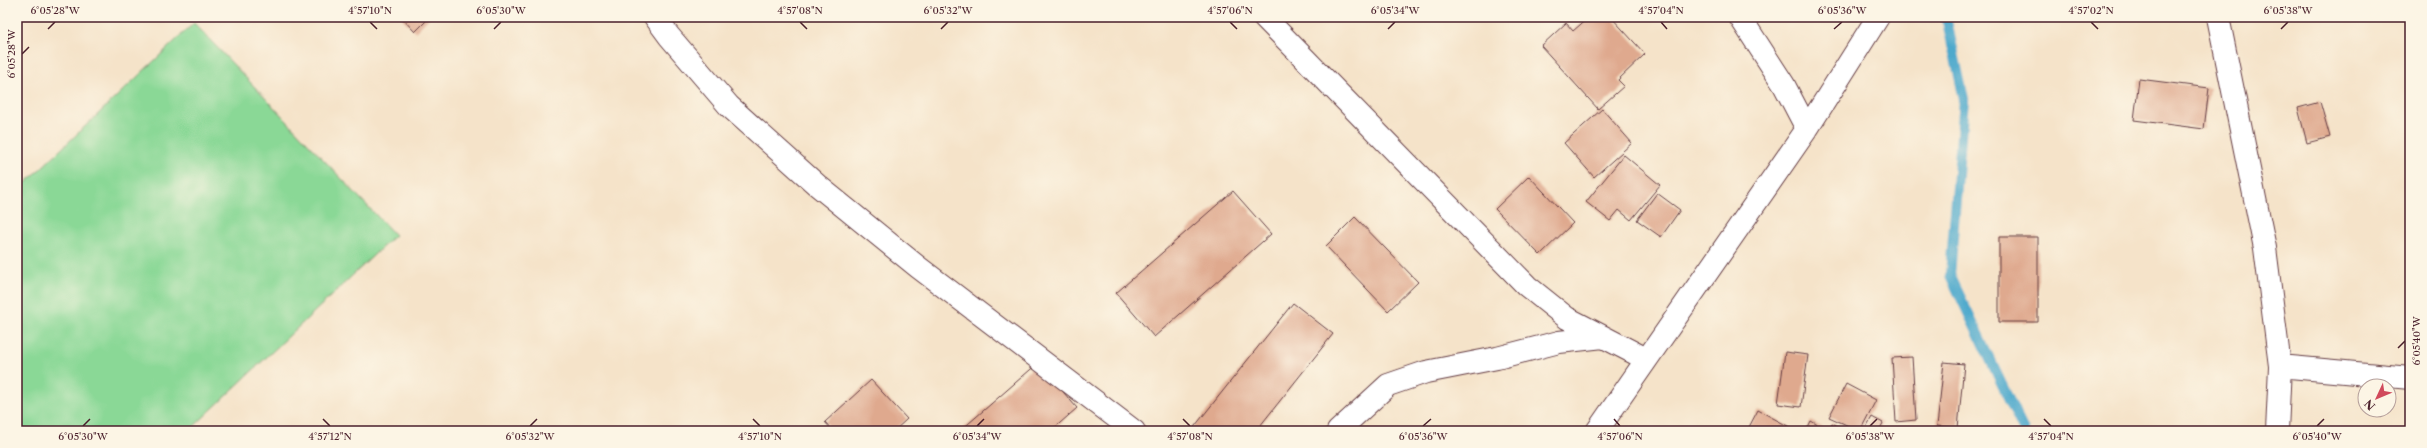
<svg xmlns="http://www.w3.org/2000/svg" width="2427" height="448" viewBox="0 0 2427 448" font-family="'Libre Caslon Text',serif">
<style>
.green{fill:#8ad896;stroke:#6a7c60}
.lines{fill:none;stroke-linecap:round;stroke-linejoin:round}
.stream{stroke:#4ea9cc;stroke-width:10}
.building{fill:#dfa98e}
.street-casing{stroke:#643c43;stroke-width:24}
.street{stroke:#fff;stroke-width:22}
.ticks{fill:none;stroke:#4a1f2b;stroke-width:1.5}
.neatline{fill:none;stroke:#4a1f2b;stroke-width:1.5}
.ticks-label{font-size:10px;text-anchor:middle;fill:#4a1f2b}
</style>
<rect width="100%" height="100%" fill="#fcf5e5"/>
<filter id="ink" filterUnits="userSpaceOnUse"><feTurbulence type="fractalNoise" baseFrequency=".025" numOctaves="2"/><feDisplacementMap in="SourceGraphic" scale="8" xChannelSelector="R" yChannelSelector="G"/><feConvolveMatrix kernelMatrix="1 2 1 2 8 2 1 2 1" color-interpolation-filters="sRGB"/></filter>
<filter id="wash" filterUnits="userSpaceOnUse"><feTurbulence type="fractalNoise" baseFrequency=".012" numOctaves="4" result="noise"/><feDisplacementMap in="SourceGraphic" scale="16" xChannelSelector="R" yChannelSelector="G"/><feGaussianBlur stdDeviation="0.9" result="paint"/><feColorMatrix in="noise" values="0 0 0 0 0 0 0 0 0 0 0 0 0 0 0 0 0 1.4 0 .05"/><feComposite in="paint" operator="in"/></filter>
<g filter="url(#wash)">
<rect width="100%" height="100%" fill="#f5e3c9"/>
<path class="green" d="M 194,23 L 395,235 L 189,431 L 17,431 L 17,191 Z"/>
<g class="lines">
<path class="stream" d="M 1946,17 L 1964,99 L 1950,275 L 2024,431"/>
</g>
<g id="blocks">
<path class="building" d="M 401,17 L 430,17 L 415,32 Z
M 1589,17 L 1611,17 L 1645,54 L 1618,80 L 1624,86 L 1598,109 L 1541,46 L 1566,23 L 1573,31 Z
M 2139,79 L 2209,88 L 2204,129 L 2134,120 Z
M 2320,102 L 2330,137 L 2307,143 L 2298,108 Z
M 1602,109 L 1632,143 L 1594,177 L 1564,143 Z
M 1624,155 L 1660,185 L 1631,220 L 1619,210 L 1610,221 L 1586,202 Z
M 1529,176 L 1573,223 L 1540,255 L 1495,209 Z
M 1233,191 L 1271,234 L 1154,337 L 1116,293 Z
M 1657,193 L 1680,210 L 1661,237 L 1637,220 Z
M 1355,217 L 1418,282 L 1388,311 L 1326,246 Z
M 1999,237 L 2038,237 L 2038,322 L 1999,322 Z
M 1293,303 L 1333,334 L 1256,431 L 1191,431 Z
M 1785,352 L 1808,355 L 1801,407 L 1778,404 Z
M 1912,357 L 1916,420 L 1896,422 L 1892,358 Z
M 1944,362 L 1964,364 L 1958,428 L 1937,426 Z
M 1038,363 L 1077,408 L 1051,431 L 960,431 Z
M 871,380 L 907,419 L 894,431 L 833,431 L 825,422 Z
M 1846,384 L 1876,400 L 1860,431 L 1829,417 Z
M 1758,410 L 1797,431 L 1751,431 L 1748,429 Z
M 1872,417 L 1883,423 L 1879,431 L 1864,431 Z
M 1811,421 L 1828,431 L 1832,423 L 1848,431 L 1806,431 Z"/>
</g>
</g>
<g filter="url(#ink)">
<use href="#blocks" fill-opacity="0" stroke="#643c43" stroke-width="1"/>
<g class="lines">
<defs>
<path id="street" d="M 655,17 L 669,36 L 729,106 L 817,185 L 918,267 L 1134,431
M 1264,17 L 1527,286 L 1567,318 L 1646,359
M 1740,17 L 1784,85 L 1807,129
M 2218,17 L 2265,248 L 2280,366 L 2277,431
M 2280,366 L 2410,378
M 1338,431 L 1388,385 L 1426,372 L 1497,358 L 1559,342 L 1603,337
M 1597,431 L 1807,129 L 1878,17"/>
</defs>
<use href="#street" class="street-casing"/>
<use href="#street" class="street"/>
</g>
</g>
<path class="ticks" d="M 370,22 L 377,29M 800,22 L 807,29M 1230,22 L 1237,29M 1661,22 L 1667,29M 2091,22 L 2098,29M 48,29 L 55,22M 494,29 L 501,22M 941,29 L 948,22M 1388,29 L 1395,22M 1834,29 L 1842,22M 2281,29 L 2288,22M 22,54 L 29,47M 2398,348 L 2405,341M 323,419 L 330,426M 753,419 L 760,426M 1183,419 L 1190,426M 1614,419 L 1620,426M 2044,419 L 2051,426M 83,426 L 90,419M 530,426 L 537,419M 977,426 L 984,419M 1423,426 L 1431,419M 1870,426 L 1877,419M 2317,426 L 2324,419"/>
<rect width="2427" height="448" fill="none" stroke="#fcf5e5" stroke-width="44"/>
<g transform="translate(2377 398) rotate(226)"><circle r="19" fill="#fcf5e5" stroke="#b59f9b"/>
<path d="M0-3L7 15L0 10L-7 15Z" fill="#d1495b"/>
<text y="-6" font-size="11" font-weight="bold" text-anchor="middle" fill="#4a1f2b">N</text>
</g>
<rect x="22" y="22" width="2383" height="404" class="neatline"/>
<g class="ticks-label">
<text x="55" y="14">6°05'28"W</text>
<text x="370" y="14">4°57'10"N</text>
<text x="501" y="14">6°05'30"W</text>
<text x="800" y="14">4°57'08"N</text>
<text x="948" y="14">6°05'32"W</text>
<text x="1230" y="14">4°57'06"N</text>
<text x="1395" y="14">6°05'34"W</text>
<text x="1661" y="14">4°57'04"N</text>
<text x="1842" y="14">6°05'36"W</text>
<text x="2091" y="14">4°57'02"N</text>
<text x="2288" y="14">6°05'38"W</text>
<text transform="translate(11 54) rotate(-90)" y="4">6°05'28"W</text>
<text transform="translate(2416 341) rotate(-90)" y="4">6°05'40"W</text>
<text x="83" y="440">6°05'30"W</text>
<text x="330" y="440">4°57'12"N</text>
<text x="530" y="440">6°05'32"W</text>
<text x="760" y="440">4°57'10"N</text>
<text x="977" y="440">6°05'34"W</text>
<text x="1190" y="440">4°57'08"N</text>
<text x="1423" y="440">6°05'36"W</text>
<text x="1620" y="440">4°57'06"N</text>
<text x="1870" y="440">6°05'38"W</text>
<text x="2051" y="440">4°57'04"N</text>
<text x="2317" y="440">6°05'40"W</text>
</g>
</svg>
